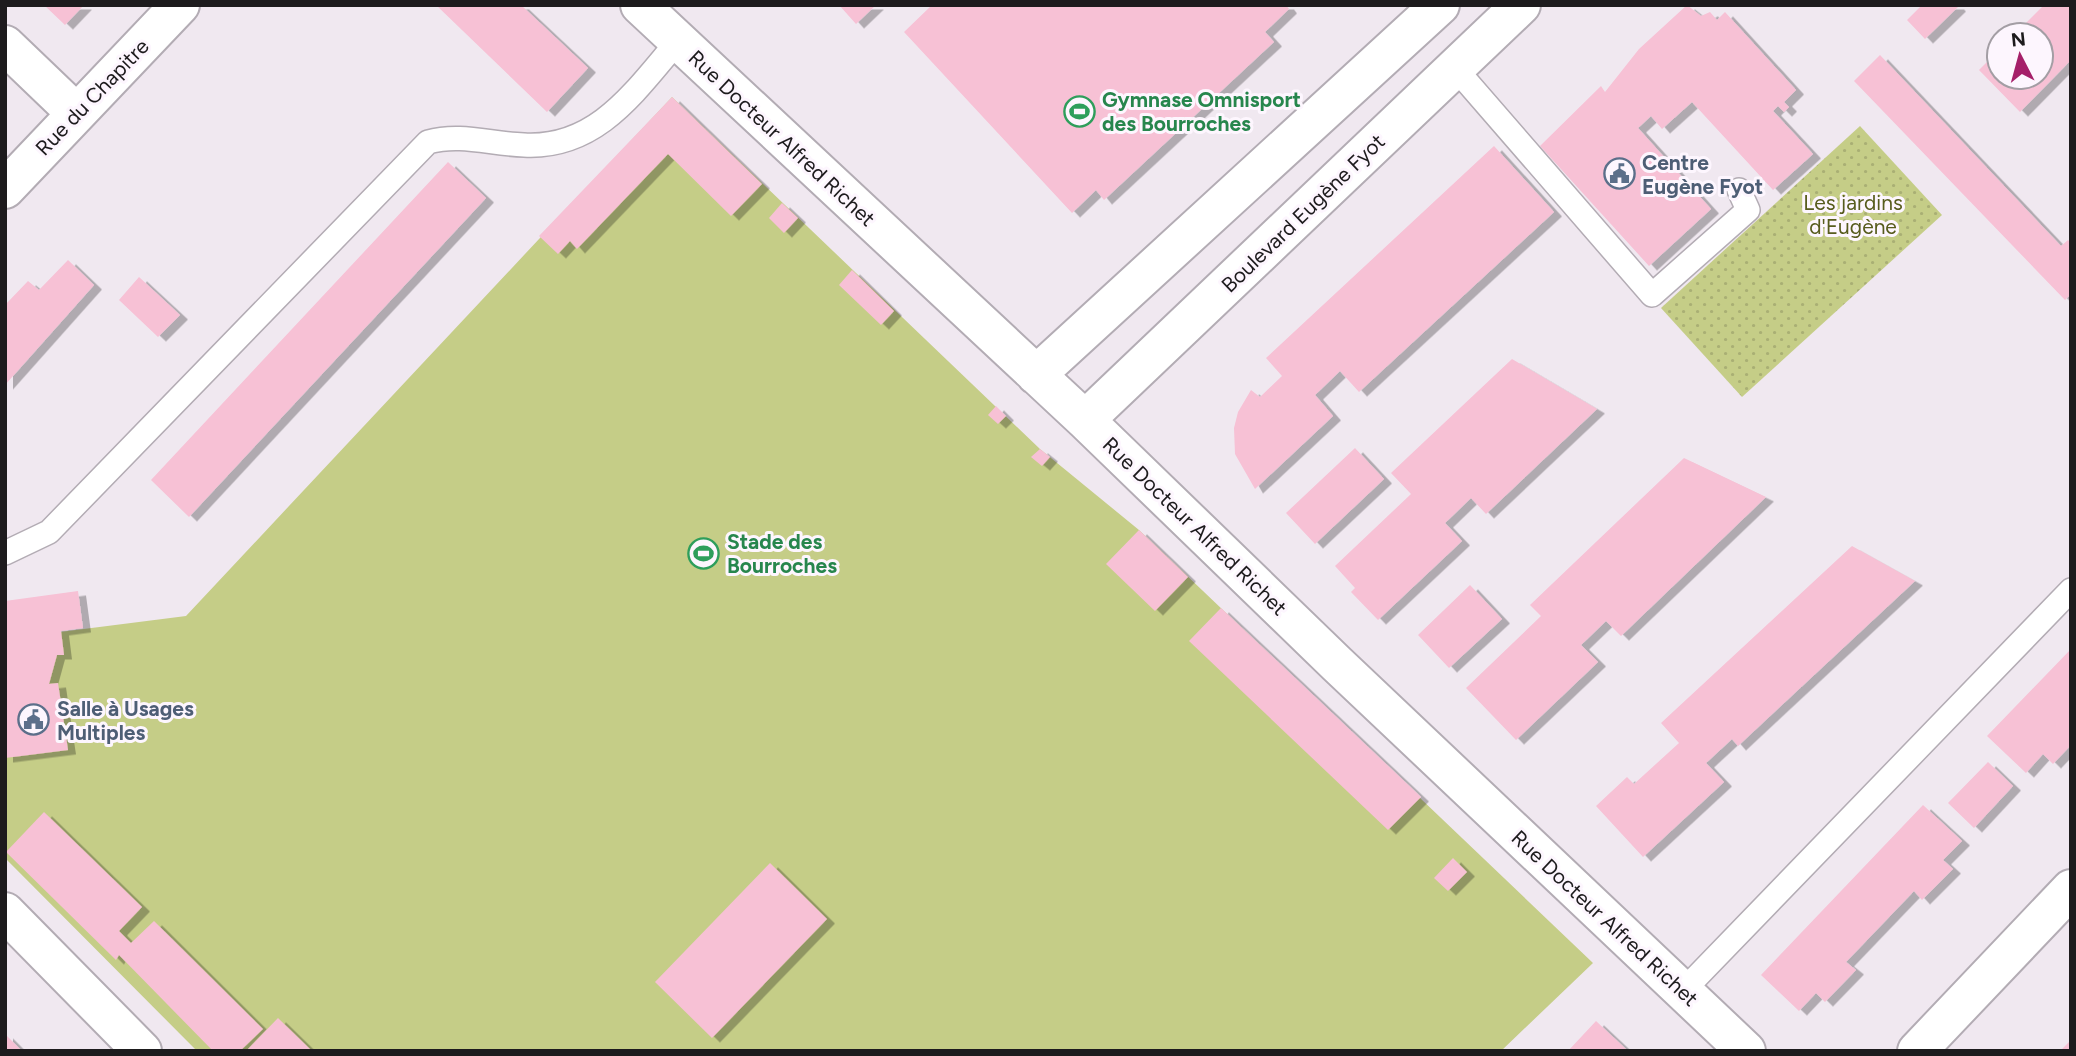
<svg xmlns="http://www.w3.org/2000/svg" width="2076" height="1056" viewBox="0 0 2076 1056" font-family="Figtree,sans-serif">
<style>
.grass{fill:url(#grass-dots)}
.pitch{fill:#c5cd87}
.building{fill:#f7c1d5;filter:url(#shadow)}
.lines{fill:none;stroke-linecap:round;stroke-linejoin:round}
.lane-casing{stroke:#b3acb4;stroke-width:26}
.street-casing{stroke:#b3acb4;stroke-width:42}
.lane{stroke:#fff;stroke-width:23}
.street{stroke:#fff;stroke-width:38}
.labels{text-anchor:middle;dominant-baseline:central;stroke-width:6;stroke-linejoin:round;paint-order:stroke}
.street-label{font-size:21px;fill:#1d1b1d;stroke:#fdf6fe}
.leisure-label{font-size:21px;font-weight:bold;fill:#27864d;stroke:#fdf6fe;text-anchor:start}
.service-label{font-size:21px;font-weight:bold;fill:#4e5e75;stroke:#fdf6fe;text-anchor:start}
.park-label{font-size:21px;fill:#575c1d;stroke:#fdf6fe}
</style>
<defs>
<pattern id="grass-dots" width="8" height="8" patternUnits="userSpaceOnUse" patternTransform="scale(1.75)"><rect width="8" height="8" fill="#c5cd87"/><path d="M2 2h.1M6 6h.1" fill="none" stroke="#a9af74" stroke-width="1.8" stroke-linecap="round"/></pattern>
<filter id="shadow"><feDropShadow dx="8" dy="4.5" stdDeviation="0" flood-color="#0004"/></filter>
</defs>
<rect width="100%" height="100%" fill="#f0e8f0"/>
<path class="grass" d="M 1860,126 L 1942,215 L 1742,397 L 1661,308 Z"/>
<path class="pitch" d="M 672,97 L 1040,449 L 1139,530 L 1593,963 L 1501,1051 L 197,1051 L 5,858 L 5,639 L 186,616 Z"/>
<path class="building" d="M 44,5 L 84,5 L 65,25 Z
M 436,5 L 521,5 L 588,68 L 547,112 Z
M 839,5 L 876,5 L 856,24 Z
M 932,5 L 1286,5 L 1289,9 L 1265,32 L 1274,42 L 1104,200 L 1096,190 L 1072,213 L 904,32 Z
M 1687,5 L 1701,16 L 1710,12 L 1717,20 L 1725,12 L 1796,90 L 1784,102 L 1789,107 L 1784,112 L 1778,106 L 1773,111 L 1813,154 L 1773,190 L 1692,102 L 1662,129 L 1651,116 L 1638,128 L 1711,209 L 1649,266 L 1540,146 L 1601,86 L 1605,92 L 1639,49 Z
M 1922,5 L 1956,5 L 1958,7 L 1925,39 L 1907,20 Z
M 2044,5 L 2071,5 L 2071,60 L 2020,112 L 1979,70 L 1999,50 L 1999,77 L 2041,77 L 2041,35 L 2014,35 Z
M 1880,55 L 2061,246 L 2068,240 L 2071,243 L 2071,294 L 2065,300 L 1854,81 Z
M 672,97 L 762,184 L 731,216 L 668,154 L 577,249 L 570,241 L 558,254 L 539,236 Z
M 1494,146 L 1554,212 L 1359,392 L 1340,371 L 1315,395 L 1333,416 L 1255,489 L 1235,454 L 1234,428 L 1238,412 L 1251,390 L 1260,397 L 1282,376 L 1266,358 Z
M 448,162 L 486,198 L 189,517 L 151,480 Z
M 782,203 L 798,218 L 784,233 L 769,218 Z
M 68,260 L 94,285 L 5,385 L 5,305 L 28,281 L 39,290 Z
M 852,270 L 894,311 L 881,325 L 839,285 Z
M 139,277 L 180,315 L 158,337 L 119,300 Z
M 1512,359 L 1597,409 L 1486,514 L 1471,498 L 1445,523 L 1462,541 L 1378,620 L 1351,592 L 1355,588 L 1335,566 L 1411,494 L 1391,473 Z
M 996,406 L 1006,416 L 998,424 L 988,415 Z
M 1355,448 L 1384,479 L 1315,544 L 1286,513 Z
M 1040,449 L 1050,457 L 1042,466 L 1031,457 Z
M 1684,458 L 1766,497 L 1621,636 L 1606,621 L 1581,645 L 1598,662 L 1516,740 L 1466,688 L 1541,616 L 1530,605 Z
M 1139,530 L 1188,577 L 1155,611 L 1106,564 Z
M 1852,546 L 1915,581 L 1738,746 L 1732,739 L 1706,763 L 1724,782 L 1643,857 L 1596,806 L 1627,777 L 1634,784 L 1679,743 L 1661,723 Z
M 1470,585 L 1502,619 L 1449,668 L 1418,635 Z
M 78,591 L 83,628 L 61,631 L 64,655 L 57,655 L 49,684 L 58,683 L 68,750 L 5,758 L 5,601 Z
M 1221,608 L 1421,797 L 1388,830 L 1189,641 Z
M 2071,649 L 2071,745 L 2053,764 L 2043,754 L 2026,773 L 1987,736 Z
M 1988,762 L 2013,786 L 1974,828 L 1948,803 Z
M 1923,805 L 1962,841 L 1943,860 L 1953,869 L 1922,900 L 1914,891 L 1846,962 L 1856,970 L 1825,1002 L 1816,993 L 1799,1011 L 1761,975 Z
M 44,812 L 142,907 L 119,931 L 131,943 L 154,921 L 263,1029 L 240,1051 L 213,1051 L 119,955 L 116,960 L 6,852 Z
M 1453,858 L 1467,872 L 1448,891 L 1434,878 Z
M 770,863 L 827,919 L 712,1038 L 655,982 Z
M 278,1018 L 312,1051 L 246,1051 Z
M 1596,1021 L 1628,1051 L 1568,1051 Z
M 5,1034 L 22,1051 L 5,1051 Z
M 2071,1040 L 2071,1051 L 2060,1051 Z"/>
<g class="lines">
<defs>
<path id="lane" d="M 1455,68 L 1652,295 L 1748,210 L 1739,190
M 5,553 L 49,532 L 428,142 C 461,133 490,144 524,145 C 597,149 635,91 678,41
M 1683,991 L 2071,590"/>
<path id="street" d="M 640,5 L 1085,420 L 1337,664 L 1746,1051
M 5,45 L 76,113
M 5,189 L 180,5
M 1036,375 L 1440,5
M 1085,420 L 1521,5
M 5,912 L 142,1051
M 1917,1051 L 2071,889"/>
</defs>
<use href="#lane" class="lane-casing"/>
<use href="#street" class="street-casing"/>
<use href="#lane" class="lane"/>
<use href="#street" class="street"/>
</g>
<defs>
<symbol id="stadium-ring" viewBox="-11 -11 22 22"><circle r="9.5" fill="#fdf6fe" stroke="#2e9e5b" stroke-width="1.5"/><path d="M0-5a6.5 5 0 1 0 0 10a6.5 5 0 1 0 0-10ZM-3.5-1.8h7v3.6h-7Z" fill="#2e9e5b"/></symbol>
<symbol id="civic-ring" viewBox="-11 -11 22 22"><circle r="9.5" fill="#fdf6fe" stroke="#5c6f8a" stroke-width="1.5"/><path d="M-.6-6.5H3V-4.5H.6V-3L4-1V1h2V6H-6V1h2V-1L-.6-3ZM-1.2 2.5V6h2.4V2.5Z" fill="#5c6f8a"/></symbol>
</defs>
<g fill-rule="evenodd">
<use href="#stadium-ring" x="1062" y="94" width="35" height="35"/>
<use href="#civic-ring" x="1602" y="156" width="35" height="35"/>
<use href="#stadium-ring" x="686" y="536" width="35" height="35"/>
<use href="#civic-ring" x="16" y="702" width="35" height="35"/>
</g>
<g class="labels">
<g class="street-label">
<text transform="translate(92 97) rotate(-46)">Rue du Chapitre</text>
<text transform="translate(782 138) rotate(43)">Rue Docteur Alfred Richet</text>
<text transform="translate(1303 213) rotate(-44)">Boulevard Eugène Fyot</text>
<text transform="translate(1195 526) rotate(44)">Rue Docteur Alfred Richet</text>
<text transform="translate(1605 918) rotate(43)">Rue Docteur Alfred Richet</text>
</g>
<g class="leisure-label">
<text x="1102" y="99">Gymnase Omnisport<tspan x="1102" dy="24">des Bourroches</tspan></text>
<text x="727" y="541">Stade des<tspan x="727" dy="24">Bourroches</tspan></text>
</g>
<g class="service-label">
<text x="1642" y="162">Centre<tspan x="1642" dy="24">Eugène Fyot</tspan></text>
<text x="57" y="708">Salle à Usages<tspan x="57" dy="24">Multiples</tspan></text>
</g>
<g class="park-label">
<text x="1853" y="202">Les jardins<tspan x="1853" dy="24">d'Eugène</tspan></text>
</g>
</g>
<rect width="2076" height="1056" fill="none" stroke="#1d1b1d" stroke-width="14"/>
<g transform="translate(2020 56) rotate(354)"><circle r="33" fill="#fdf6fe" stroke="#a39ea4" stroke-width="2"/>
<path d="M0-5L12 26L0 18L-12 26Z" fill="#a51f69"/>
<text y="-10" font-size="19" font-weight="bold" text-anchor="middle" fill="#1d1b1d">N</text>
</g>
</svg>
